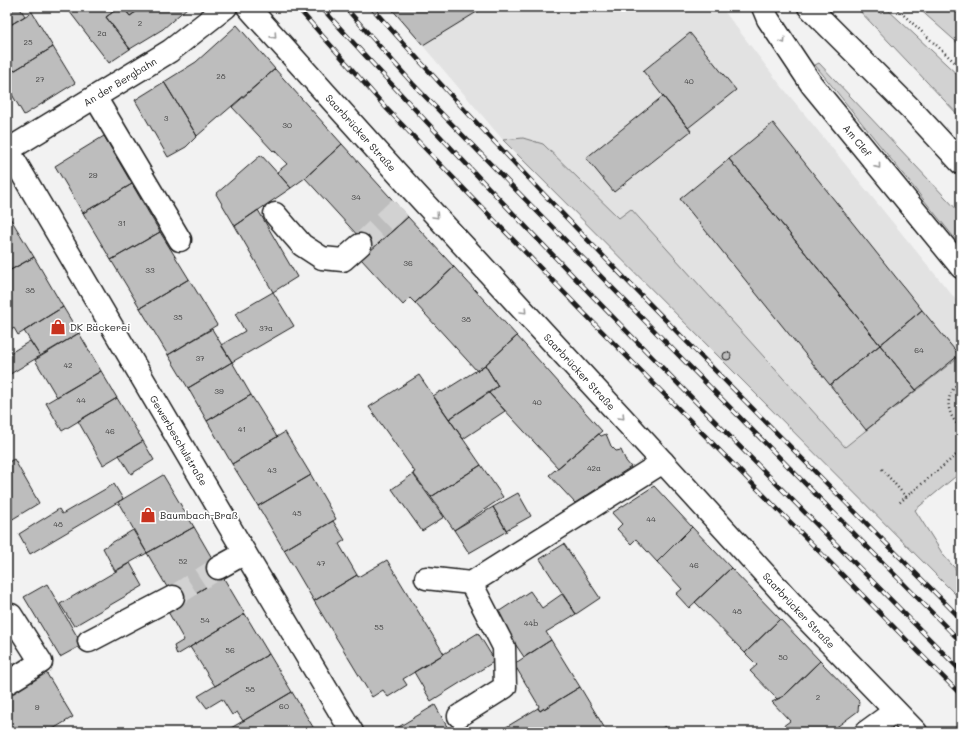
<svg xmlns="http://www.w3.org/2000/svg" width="968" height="739" viewBox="0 0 968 739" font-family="Mali,sans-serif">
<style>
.built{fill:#e2e2e2}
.green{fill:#d2d2d2;stroke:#777}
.building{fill:#bdbdbd;stroke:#1c1c1c}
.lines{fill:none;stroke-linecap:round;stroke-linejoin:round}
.minor-tunnel{stroke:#d2d2d2;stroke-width:22;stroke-dasharray:22 11;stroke-linecap:butt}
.minor-casing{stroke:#1c1c1c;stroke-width:25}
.major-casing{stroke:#1c1c1c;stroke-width:25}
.path{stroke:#1c1c1c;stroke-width:2.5;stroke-dasharray:1 3;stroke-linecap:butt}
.minor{stroke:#fff;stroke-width:22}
.major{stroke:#fff;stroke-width:22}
.rail-casing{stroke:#1c1c1c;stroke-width:4.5}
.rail{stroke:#fff;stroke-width:3;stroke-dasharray:9;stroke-linecap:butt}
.oneway{stroke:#999}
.labels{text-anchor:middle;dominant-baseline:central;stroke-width:3.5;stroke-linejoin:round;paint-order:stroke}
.number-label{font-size:8px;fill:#444}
.street-label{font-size:10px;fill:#1c1c1c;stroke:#fff}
.poi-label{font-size:10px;fill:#1c1c1c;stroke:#fff;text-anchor:start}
</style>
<rect width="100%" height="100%" fill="#f2f2f2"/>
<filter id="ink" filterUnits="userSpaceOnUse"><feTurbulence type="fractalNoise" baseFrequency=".025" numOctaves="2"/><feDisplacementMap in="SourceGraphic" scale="8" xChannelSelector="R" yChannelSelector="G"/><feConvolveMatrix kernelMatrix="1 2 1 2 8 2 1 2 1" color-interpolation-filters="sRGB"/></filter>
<g filter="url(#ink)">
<path class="built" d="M 390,7 L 721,7 L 779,83 L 961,306 L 961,355 L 845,447 L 631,209 L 619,219 L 543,144 L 523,138 L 503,140 Z"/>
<path class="green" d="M 856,7 L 874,7 L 881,14 L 886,8 L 961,78 L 961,118 Z
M 917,7 L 950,7 L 961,16 L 961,46 Z
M 819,63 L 961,214 L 961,246 L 815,65 Z
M 523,138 L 543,144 L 619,218 L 631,209 L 845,447 L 961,355 L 961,472 L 915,510 L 944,556 L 961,575 L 961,600 L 503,140 Z"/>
<path class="building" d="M 7,7 L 19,7 L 25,16 L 7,27 Z
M 66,7 L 120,7 L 106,17 L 130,49 L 109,63 Z
M 120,7 L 123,7 L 130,16 L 143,7 L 188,7 L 163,29 L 130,49 L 106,17 Z
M 123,7 L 143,7 L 130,16 Z
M 390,7 L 485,7 L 423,45 Z
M 32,12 L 53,47 L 7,75 L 7,27 Z
M 237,25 L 275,69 L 197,136 L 164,82 L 196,62 Z
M 690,33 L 736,90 L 688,128 L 643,71 Z
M 53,47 L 75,83 L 24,115 L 7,86 L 7,75 Z
M 275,69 L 342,144 L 305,178 L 291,188 L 277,172 L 287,164 L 274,150 L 273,151 L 232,107 Z
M 164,82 L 197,136 L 186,147 L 168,157 L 135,100 Z
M 663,96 L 691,131 L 614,192 L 586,158 Z
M 773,123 L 922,310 L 880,345 L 729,159 Z
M 104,136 L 132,184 L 83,213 L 55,166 Z
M 342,144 L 408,217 L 371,250 L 305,178 Z
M 261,155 L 291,188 L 235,226 L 216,194 Z
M 729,159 L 880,345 L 830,385 L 680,199 Z
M 132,184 L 160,232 L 111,260 L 83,213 Z
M 258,210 L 297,277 L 273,292 L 235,226 Z
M 7,213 L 34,257 L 7,272 Z
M 408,217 L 454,267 L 415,303 L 410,298 L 403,305 L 361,259 Z
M 160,232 L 189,279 L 140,308 L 111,260 Z
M 34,257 L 63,307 L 18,335 L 14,328 L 10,331 L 7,329 L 7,272 Z
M 454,267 L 517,336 L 485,365 L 477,371 L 415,303 Z
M 189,279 L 217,325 L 168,355 L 140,308 Z
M 273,292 L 294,326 L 232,362 L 221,345 L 245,331 L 235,314 Z
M 63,307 L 79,333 L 40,356 L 24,331 Z
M 922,310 L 959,355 L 916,390 L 880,345 Z
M 212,329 L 232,362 L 188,388 L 168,355 Z
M 79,333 L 101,371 L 57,397 L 35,360 Z
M 517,336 L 602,431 L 558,468 L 489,393 L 498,386 L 485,365 Z
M 30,341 L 40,356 L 7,376 L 7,355 Z
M 880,345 L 916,390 L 866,430 L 830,385 Z
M723 356a4 4 0 1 1 8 0a4 4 0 1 1-8 0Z
M 232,362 L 251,395 L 207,421 L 188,388 Z
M 485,365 L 498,386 L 449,419 L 433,396 L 441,391 L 442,392 Z
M 101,371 L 117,398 L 62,431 L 46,403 Z
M 419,375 L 481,465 L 431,497 L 413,473 L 415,472 L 369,407 Z
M 489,393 L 505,411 L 463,439 L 449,419 Z
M 251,395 L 277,437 L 232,464 L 207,421 Z
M 117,398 L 143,441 L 103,465 L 78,421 Z
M 285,432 L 311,475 L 258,506 L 232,464 Z
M 599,434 L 601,436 L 606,434 L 611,446 L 616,451 L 621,450 L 626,461 L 631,467 L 575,503 L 549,475 Z
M 143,441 L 154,460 L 131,474 L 119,455 Z
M 14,459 L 39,503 L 11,520 L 7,514 L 7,463 Z
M 481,465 L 503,497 L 454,530 L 431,497 Z
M 413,474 L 444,517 L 422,531 L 392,489 Z
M 163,475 L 194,527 L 147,553 L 118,502 Z
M 311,475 L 336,519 L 284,550 L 258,506 Z
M 114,484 L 123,499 L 30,554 L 19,534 L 59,509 L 62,514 Z
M 654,486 L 692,527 L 657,562 L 636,539 L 631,544 L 617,529 L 622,524 L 612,513 Z
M 518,493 L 531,516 L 506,530 L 493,507 Z
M 493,507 L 507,531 L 469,553 L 454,530 Z
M 333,521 L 345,540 L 339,544 L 357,575 L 314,601 L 284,550 Z
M 194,527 L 223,577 L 177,604 L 147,553 Z
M 692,527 L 731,568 L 689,608 L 676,594 L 682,589 L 657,562 Z
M 133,530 L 147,553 L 115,571 L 103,548 Z
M 564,544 L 600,598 L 576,614 L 540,559 Z
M 387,560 L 444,654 L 403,679 L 407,685 L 388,697 L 383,690 L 372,697 L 314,601 L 357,575 L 358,577 Z
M 130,563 L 143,586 L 74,626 L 60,604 Z
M 731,568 L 780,619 L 745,653 L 695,602 Z
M 223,577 L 245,614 L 177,655 L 174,646 L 184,640 L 167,610 Z
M 47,584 L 82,645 L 60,657 L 24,597 Z
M 530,591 L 542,608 L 562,594 L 576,614 L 546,632 L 551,640 L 524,657 L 495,614 Z
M 245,614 L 269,654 L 215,686 L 190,647 Z
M 780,619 L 820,661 L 784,696 L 777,699 L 750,671 L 757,665 L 745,653 Z
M 478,633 L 495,661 L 431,701 L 414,672 Z
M 551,640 L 580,687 L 540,711 L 538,708 L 539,706 L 514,664 Z
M 269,654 L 292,692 L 243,721 L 237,712 L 232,715 L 222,699 L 207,708 L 198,696 Z
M 820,661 L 859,701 L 858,711 L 830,732 L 775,732 L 790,721 L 772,702 L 784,696 Z
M 44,669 L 73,717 L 48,732 L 7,732 L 7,691 Z
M 580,687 L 607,732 L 498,732 L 538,708 L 540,711 L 544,708 L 544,709 Z
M 292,692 L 316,732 L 224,732 L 243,721 Z
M 435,705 L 450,732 L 393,732 L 392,731 Z
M 665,726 L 669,732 L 656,732 Z"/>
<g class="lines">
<path class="minor-tunnel" d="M 360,245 L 402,205
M 173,597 L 218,568"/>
<defs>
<g id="minor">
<path id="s1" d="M 248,7 L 415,193 L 663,462 L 795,607 L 916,732"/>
<path id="s2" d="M 763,7 L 768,19 L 812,85 L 961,267"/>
<path d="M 95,97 L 180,240"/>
<path id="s3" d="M 7,148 L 245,553 L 352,732"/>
<path id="s4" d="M 8,150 L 170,51 L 226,7"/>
<path d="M 275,214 L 302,245 L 322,258 L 343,260 L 360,245"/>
<path d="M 218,568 L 245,553"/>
<path d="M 426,578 L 471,583"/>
<path d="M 89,641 L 173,597"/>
<path d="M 7,683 L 41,662 L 11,615"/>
<path d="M 459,716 L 505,687 L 504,647 L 471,583 L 663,462"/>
<path d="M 866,732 L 895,711"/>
</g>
<path id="major" d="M 809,7 L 912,110 L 961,163"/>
</defs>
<use href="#minor" class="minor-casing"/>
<use href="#major" class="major-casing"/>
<path class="path" d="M 895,7 L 961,68
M 961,380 C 944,395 945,413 961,428
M 882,469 L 906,497 L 898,504
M 906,497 L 961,451"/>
<use href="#minor" class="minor"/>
<use href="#major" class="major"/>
<defs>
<path id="rail" d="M 297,7 L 387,109 L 580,309 L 961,695
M 321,7 C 527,235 746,452 961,671
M 345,7 L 413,84 L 513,187 L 961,642
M 371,7 C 559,218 762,417 961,619"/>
</defs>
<use href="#rail" class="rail-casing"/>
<use href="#rail" class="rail"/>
</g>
<defs><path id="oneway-chevron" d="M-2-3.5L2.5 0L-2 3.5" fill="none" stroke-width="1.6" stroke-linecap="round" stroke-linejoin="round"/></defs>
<g class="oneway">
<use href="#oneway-chevron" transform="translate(274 36) rotate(48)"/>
<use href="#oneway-chevron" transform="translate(783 41) rotate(56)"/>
<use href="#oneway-chevron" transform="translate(878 166) rotate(51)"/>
<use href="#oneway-chevron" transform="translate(436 216) rotate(47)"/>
<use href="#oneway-chevron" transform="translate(524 311) rotate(47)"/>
<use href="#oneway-chevron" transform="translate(622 417) rotate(47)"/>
</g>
</g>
<defs>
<symbol id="shop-bare" viewBox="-9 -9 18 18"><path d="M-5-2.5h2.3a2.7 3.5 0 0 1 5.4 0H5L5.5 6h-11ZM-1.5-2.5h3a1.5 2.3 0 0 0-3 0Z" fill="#c8321e" stroke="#fff" stroke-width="2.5" paint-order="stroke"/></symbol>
</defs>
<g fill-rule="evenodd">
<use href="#shop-bare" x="47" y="316" width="22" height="22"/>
<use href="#shop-bare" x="137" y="504" width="22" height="22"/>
</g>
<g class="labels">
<g class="number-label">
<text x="140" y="23">2</text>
<text x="102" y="33">2a</text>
<text x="28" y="42">25</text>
<text x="221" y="76">28</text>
<text x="40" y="79">27</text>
<text x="689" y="81">40</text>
<text x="166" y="118">3</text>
<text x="287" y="125">30</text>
<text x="93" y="175">29</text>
<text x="356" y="197">34</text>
<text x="122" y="223">31</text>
<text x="408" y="263">36</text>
<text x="150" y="270">33</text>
<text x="30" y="290">38</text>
<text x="178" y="317">35</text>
<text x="466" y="319">38</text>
<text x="266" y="328">37a</text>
<text x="919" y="350">64</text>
<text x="200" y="358">37</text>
<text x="68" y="365">42</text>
<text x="219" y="391">39</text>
<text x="81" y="400">44</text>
<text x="537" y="402">40</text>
<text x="242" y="429">41</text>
<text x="110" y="431">46</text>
<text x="594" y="468">42a</text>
<text x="272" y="470">43</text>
<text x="297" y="513">45</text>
<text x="651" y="519">44</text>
<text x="58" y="524">48</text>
<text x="183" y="561">52</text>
<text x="321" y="563">47</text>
<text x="694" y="565">46</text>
<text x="737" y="611">48</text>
<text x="205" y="620">54</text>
<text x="531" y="623">44b</text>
<text x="379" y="627">55</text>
<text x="230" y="650">56</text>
<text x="783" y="657">50</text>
<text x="250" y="689">58</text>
<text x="818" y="697">2</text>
<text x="284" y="706">60</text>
<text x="37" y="707">9</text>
</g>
<g class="street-label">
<text stroke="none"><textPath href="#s4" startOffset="131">An der Bergbahn</textPath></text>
<text stroke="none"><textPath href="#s1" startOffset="169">Saarbrücker Straße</textPath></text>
<text stroke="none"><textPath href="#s2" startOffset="164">Am Clef</textPath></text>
<text stroke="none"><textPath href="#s1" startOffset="493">Saarbrücker Straße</textPath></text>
<text stroke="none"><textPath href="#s3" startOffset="339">Gewerbeschulstraße</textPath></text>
<text stroke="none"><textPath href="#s1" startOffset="817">Saarbrücker Straße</textPath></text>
</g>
<g class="poi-label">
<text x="70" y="327">DK Bäckerei</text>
<text x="160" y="515">Baumbach-Braß</text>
</g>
</g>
<rect width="968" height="739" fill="none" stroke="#fff" stroke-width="24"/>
<rect x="12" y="12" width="944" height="715" fill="none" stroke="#1c1c1c" stroke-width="1.5" filter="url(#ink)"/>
</svg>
